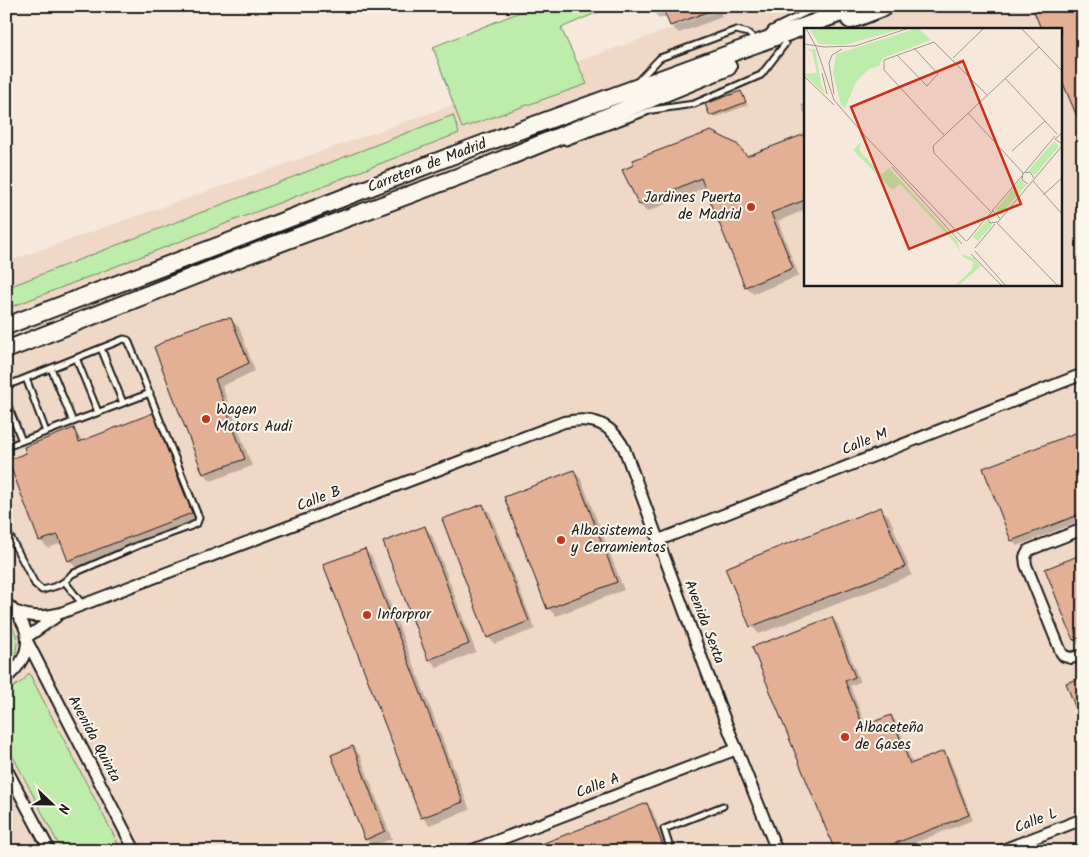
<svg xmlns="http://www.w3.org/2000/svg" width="1089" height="857" viewBox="0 0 1089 857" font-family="Kalam,sans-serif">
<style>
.built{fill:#f0d8c6;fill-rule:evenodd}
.green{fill:#beecaa;stroke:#6d8463}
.shadow{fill:#0003}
.building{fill:#e3b095;stroke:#1c1c1c}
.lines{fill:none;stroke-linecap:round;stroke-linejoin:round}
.service-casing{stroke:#1c1c1c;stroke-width:9}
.minor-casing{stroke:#1c1c1c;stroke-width:14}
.primary-casing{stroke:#1c1c1c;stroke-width:20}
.motorway-casing{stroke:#1c1c1c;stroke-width:24}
.service{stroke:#fbf7ec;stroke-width:5}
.minor{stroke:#fbf7ec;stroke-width:10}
.primary{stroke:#fbf7ec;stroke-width:16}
.motorway{stroke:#fbf7ec;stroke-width:20}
.poi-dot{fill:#c8321e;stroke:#fbf7ec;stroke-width:2}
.labels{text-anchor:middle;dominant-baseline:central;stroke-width:4;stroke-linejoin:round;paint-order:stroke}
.street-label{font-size:15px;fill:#1c1c1c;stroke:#fbf7ec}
.poi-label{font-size:15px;fill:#1c1c1c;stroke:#fbf7ec;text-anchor:start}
.inset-road{fill:none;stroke:#9f978f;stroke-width:1}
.view{fill:#c8321e;fill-opacity:0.15;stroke:#c8321e;stroke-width:2.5}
.inset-edge{fill:none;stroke:#1c1c1c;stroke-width:2.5}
</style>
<rect width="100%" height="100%" fill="#f6e9db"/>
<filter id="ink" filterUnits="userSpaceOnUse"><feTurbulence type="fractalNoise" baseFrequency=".02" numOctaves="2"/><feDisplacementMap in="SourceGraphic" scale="10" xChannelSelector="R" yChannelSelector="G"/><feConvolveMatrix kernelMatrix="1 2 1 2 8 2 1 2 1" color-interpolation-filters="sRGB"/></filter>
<g filter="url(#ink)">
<path class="built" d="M 735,6 L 1083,6 L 1083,851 L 6,851 L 6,262 ZM 805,29 L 1060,29 L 1060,284 L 805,284 Z"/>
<path class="green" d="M 535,6 L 612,6 L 561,28 L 587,84 L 462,128 L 433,47 Z
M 453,115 L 459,133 L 6,309 L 6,288 Z
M 6,619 C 21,633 20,654 6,668 Z
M 29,673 L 122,851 L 62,851 L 6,743 L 6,692 L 24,680 Z"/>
<path class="shadow" d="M 650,6 L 718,6 L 722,17 L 679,33 L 671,26 L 667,16 L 659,19 Z
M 740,92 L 748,105 L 714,118 L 711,115 Z
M 805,103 L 805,115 L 801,105 Z
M 805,135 L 805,210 L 778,221 L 799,276 L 753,294 L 746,286 L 706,187 L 647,212 L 640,205 L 747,157 Z
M 231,320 L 239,327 L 255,371 L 222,386 L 252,466 L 211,481 L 204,473 L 156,347 Z
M 152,415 L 160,422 L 198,521 L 76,568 L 69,560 L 62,543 L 48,548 L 40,540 L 28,454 L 74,430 L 83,442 Z
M 1083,431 L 1083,520 L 1017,546 L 1012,540 Z
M 574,472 L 581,479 L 624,590 L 556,616 L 548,608 Z
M 483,505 L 490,513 L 535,629 L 495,644 L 488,637 Z
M 881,509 L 889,516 L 912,575 L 759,634 L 752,626 L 726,569 Z
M 425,528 L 432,535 L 476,652 L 437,667 L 429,659 Z
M 365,550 L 372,557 L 470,810 L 429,825 L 422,817 Z
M 1083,555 L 1083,643 L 1079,645 L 1074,639 Z
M 832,618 L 838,624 L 860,682 L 850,686 L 866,726 L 891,716 L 896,722 L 913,764 L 944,752 L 949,758 L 973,820 L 894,851 L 837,851 Z
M 353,748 L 360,755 L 392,839 L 373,846 L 366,839 Z
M 647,805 L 652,810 L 668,851 L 527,851 Z"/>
<path class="building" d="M 662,6 L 720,6 L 720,7 L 670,26 Z
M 1032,6 L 1083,6 L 1083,131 L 1060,76 L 1060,29 L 1041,29 Z
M 741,91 L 746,102 L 710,116 L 705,104 Z
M 711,131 L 737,144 L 747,156 L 805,134 L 805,200 L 771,213 L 793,268 L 745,287 L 701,178 L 639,205 L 622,170 L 634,165 L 633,160 Z
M 231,318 L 249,363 L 215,379 L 245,459 L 203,474 L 154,347 L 186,330 L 219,319 Z
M 153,413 L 192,513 L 68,561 L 58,535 L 39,541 L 8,460 L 26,453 L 24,447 L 74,428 L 79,442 Z
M 1083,430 L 1083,513 L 1011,541 L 983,468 Z
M 574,470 L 617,582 L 547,609 L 504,497 Z
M 483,504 L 529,621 L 487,638 L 442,519 Z
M 881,507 L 905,567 L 750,627 L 725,568 Z
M 425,526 L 469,644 L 428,660 L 383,542 Z
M 365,549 L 463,802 L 421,818 L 323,564 Z
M 1083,554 L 1083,636 L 1073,640 L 1045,569 Z
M 832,617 L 855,677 L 845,681 L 863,726 L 891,715 L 910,764 L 944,751 L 969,815 L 875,851 L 835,851 L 752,647 Z
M 1083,677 L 1083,725 L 1082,725 L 1066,683 Z
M 353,746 L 385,831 L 365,840 L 331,755 Z
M 647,803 L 665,851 L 526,851 L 526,850 Z"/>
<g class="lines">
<defs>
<path id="service" d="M 767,35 L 772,29 L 819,6
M 639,80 L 660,58 L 736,30 L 748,33 L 757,41
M 566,142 L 652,110 L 694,104 L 761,75 L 785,44
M 101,348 L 123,403
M 76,358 L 98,412
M 51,368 L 73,422
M 26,378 L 46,432
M 6,386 L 124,339 L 128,340 L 199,518 L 197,523 L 189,527 L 139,545 L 72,574 C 63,585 55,587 42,590 L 35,584 L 6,529
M 6,401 L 22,441
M 6,447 L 150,393
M 65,582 L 83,605
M 671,851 L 664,829 L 723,806"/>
<path id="minor" d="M 1083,529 L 1029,550 L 1025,557 L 1026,565 L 1061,652 L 1064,656 L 1071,658 L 1083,655
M 659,540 L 1083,374
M 6,603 C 34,627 34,655 6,678
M 17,612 C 33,618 44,617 61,613 L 564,422 C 592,417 610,422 624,448 L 721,710 L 777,851
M 27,637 L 56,617
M 27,641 L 135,851
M 6,768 L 50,851
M 470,851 L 737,749
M 1000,851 L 1083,819"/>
<path id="primary" d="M 6,326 L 239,238 L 477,146 L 849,10
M 6,350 L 245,256 L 484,167 L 728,67"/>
<path id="motorway" d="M 851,18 L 882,6"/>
</defs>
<use href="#service" class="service-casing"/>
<use href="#minor" class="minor-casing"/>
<use href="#primary" class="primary-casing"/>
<use href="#motorway" class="motorway-casing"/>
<use href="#service" class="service"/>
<use href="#minor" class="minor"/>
<use href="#primary" class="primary"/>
<use href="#motorway" class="motorway"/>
</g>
</g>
<g class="poi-dot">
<circle cx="751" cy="207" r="5"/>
<circle cx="206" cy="419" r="5"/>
<circle cx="561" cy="540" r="5"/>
<circle cx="367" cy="615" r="5"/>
<circle cx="845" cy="737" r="5"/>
</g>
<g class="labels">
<g class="street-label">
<text transform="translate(427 166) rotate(-21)">Carretera de Madrid</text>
<text transform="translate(865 442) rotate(-22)">Calle M</text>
<text transform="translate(319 499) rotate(-21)">Calle B</text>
<text transform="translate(704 622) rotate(69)">Avenida Sexta</text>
<text transform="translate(94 739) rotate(62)">Avenida Quinta</text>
<text transform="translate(598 786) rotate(-21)">Calle A</text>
<text transform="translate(1036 821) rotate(-21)">Calle L</text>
</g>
<g class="poi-label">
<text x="741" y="198" text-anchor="end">Jardines Puerta<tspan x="741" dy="17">de Madrid</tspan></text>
<text x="216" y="410">Wagen<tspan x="216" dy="17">Motors Audi</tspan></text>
<text x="571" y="531">Albasistemas<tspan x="571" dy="17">y Cerramientos</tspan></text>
<text x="377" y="615">Inforpror</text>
<text x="855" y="728">Albaceteña<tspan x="855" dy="17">de Gases</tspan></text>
</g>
</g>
<g transform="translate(804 28)">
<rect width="258" height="258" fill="#f6e9db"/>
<path d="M 5,0 L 101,0 L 40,17 L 15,16 ZM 114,0 L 127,12 L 79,30 L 75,38 L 65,41 L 52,54 L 41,80 L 37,77 L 29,45 L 32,26 ZM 11,21 L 17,55 L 21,66 L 0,46 L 13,45 L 8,23 L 1,22 ZM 58,113 L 55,121 L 61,129 L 78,146 L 85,140 L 153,213 L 157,226 L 170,230 L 177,238 L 155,257 L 152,257 L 168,241 L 169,234 L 159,229 L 151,215 L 96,156 L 88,162 L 49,122 ZM 250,113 L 255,118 L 231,147 L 225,142 ZM 216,152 L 222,157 L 197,187 L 191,182 ZM 183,192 L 188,197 L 174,213 L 169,209 Z" fill="#beecaa"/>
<path class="inset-road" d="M 2,0 L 12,19 L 30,72 L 62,109M 217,0 L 258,43M 0,16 L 20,19 L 51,18 L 105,0M 93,27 L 123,58 L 134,46 L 110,20M 149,30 L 180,0M 18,45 L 23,66M 0,48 L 30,77M 201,50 L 253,106M 30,66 L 25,35 L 28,27 L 38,21M 164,85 L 219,145M 258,105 L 251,111 L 258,116M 140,107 L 80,42 L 80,32 L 130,14 L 183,67M 62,109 L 162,213M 208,123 L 241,93M 88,139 L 158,216M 221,144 L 251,108M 229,153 L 258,186M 224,156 L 218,152 L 219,145 L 226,144 L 230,150M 239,167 L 258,150M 188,183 L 218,148M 187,184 L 130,125 L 129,118 L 235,19M 196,190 L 189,183 L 183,189 L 186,195 L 194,194 L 258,118M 193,195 L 253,257M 163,213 L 183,189M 171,220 L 191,196M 171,223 L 201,257M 167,226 L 197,257"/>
<path class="view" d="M 159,33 L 217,176 L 105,221 L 47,79 Z"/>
<rect width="258" height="258" class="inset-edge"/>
</g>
<rect width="1089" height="857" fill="none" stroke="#fbf7ec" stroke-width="25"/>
<rect x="12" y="12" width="1064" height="832" fill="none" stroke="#1c1c1c" stroke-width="2" filter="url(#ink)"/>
<g transform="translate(52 804) rotate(112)" stroke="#fbf7ec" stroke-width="4" paint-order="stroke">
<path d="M0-4L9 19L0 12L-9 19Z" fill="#1c1c1c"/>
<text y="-8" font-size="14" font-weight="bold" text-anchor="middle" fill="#1c1c1c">N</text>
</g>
</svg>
